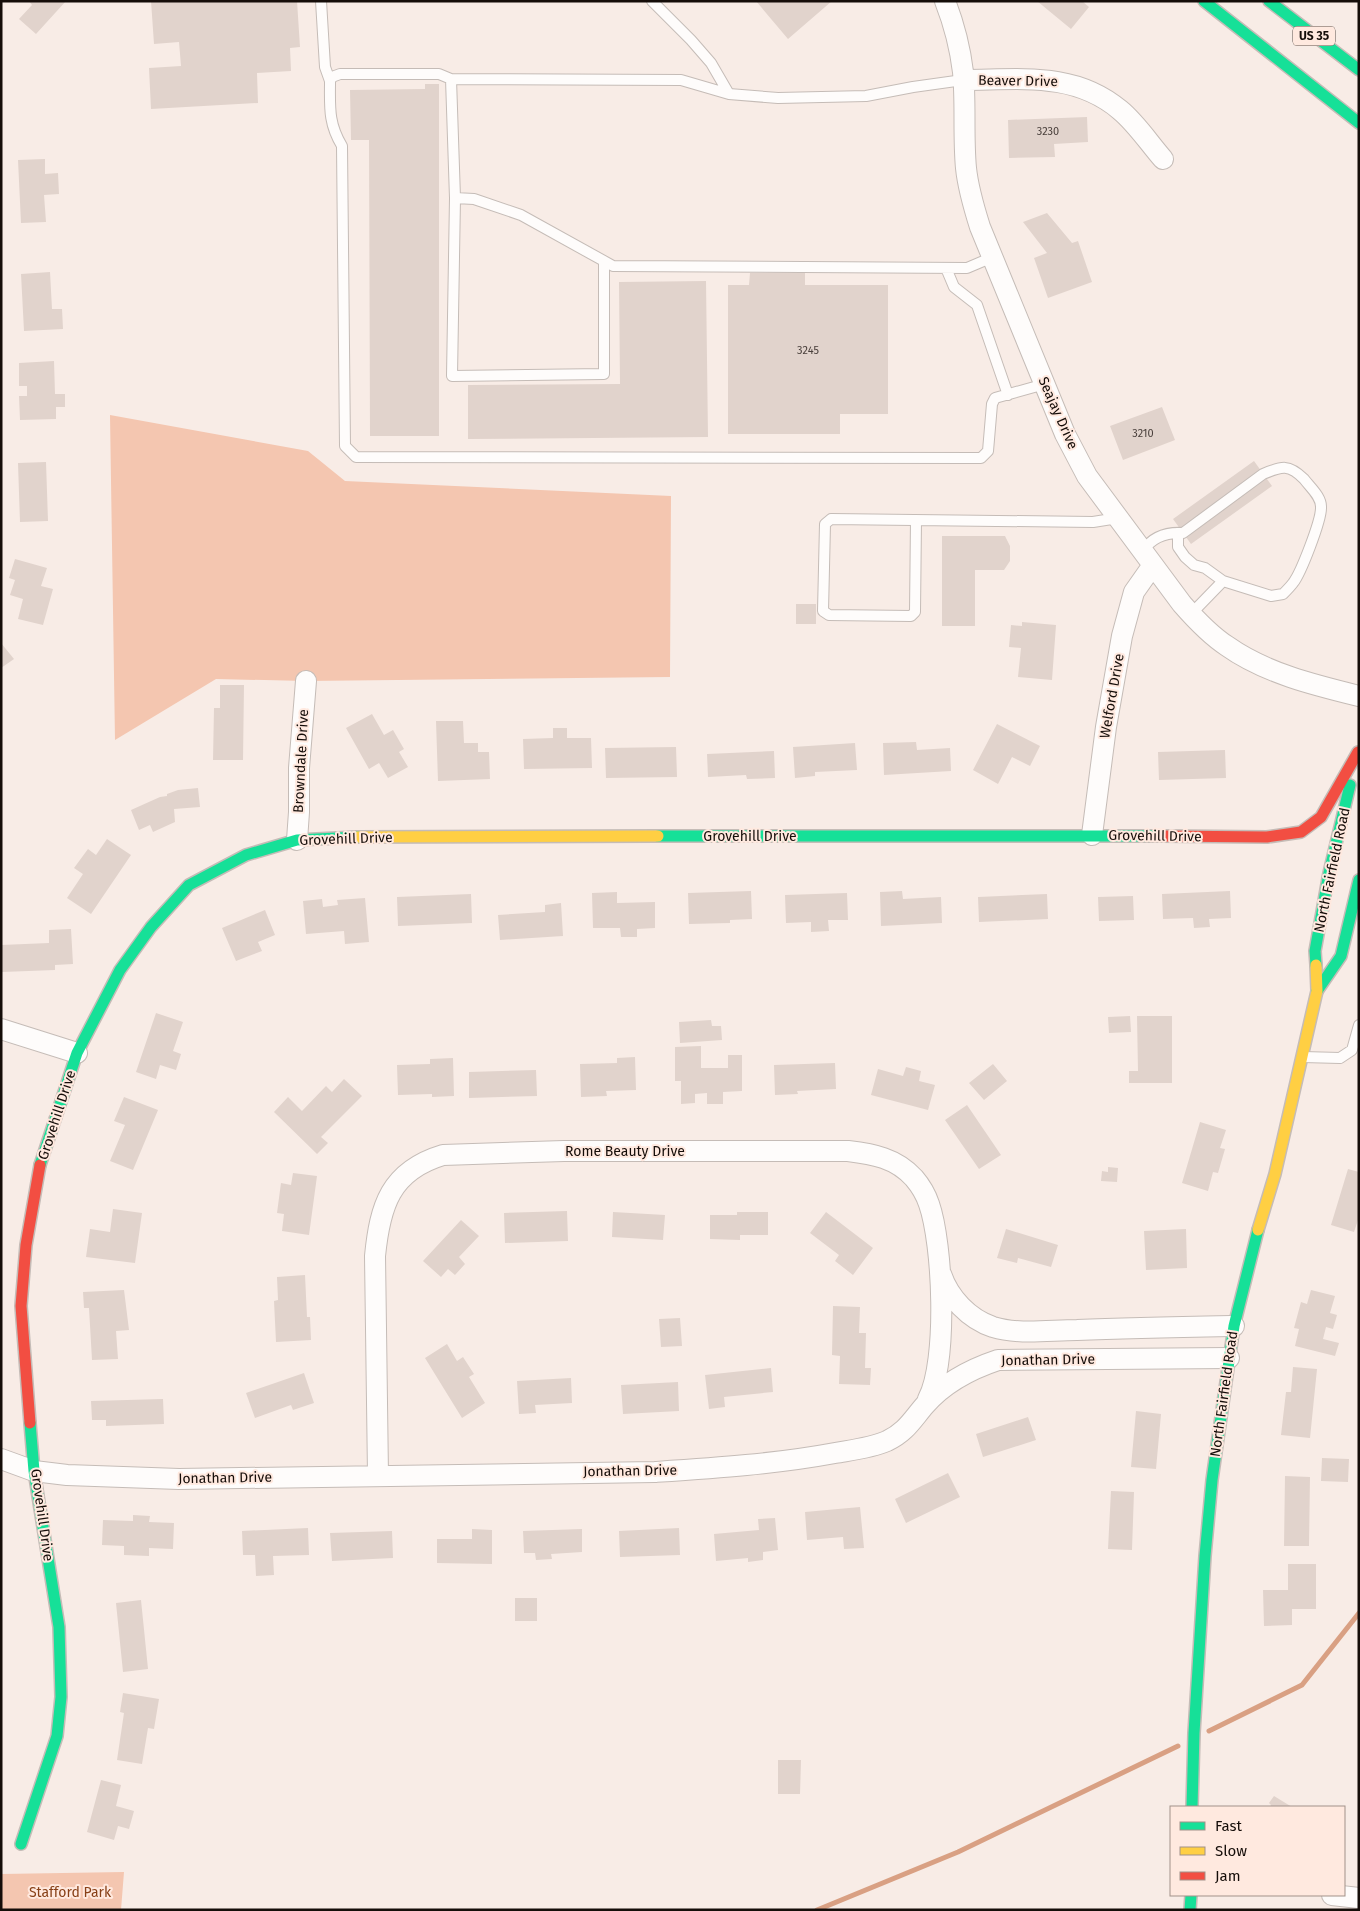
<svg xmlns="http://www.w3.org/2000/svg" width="1360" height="1911" viewBox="0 0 1360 1911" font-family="'Fira Sans',sans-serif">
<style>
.green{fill:#f4c6b0}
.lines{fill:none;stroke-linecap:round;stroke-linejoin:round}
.stream{stroke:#d9a083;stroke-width:5}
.building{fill:#e1d3cc}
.lane-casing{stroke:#c5bcb7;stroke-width:12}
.street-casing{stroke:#c5bcb7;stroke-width:22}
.fast-casing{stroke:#c5bcb7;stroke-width:14}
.slow-casing{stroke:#c5bcb7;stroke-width:14}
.jam-casing{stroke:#c5bcb7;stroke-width:14}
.lane{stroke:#fefcfb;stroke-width:10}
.street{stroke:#fefcfb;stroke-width:20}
.fast{stroke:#16e098;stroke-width:11}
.slow{stroke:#ffcf43;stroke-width:11}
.jam{stroke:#f24e42;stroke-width:11}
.labels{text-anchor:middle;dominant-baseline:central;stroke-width:4;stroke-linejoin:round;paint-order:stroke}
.number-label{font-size:11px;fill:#4a403c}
.shield{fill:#ffe9df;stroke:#5b4f49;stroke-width:1}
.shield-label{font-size:12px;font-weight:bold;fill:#150d09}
.street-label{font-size:14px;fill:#150d09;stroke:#ffe9df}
.park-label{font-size:14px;fill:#884017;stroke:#ffe9df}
</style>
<rect width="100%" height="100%" fill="#f8ece6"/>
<path class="green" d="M 110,415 L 308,451 L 345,481 L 671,496 L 670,677 L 306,681 L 216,679 L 115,740 Z
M 124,1872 L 121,1910 L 1,1910 L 1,1874 Z"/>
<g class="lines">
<path class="stream" d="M 1209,1731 L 1302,1685 L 1359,1613
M 817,1910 L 958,1852 L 1178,1746"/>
</g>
<path class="building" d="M 29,1 L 66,1 L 36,34 L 19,19 L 32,5 Z
M 151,1 L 297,1 L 300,47 L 290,48 L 291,71 L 257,73 L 258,103 L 151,109 L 149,68 L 181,66 L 179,42 L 154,44 Z
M 756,1 L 832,1 L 788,39 Z
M 1037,1 L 1082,1 L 1089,7 L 1071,29 Z
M 425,84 L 439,84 L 439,436 L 370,436 L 369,140 L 351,140 L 350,90 L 425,89 Z
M 1087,117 L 1088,142 L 1054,144 L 1055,157 L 1009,158 L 1008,120 Z
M 45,159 L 45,174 L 58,173 L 59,194 L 44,195 L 46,222 L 21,223 L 18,160 Z
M 1047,213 L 1072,243 L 1078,241 L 1092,282 L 1048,298 L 1034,258 L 1047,253 L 1023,222 Z
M 50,272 L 52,309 L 62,309 L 63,329 L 24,331 L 21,274 Z
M 750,273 L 805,273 L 805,285 L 888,285 L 888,414 L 840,414 L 840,434 L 728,434 L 728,285 L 749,285 Z
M 706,281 L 708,437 L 468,439 L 468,385 L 620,384 L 619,282 Z
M 54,361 L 55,394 L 65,394 L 65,407 L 56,407 L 56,419 L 20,420 L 19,396 L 27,396 L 27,386 L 19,386 L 19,363 Z
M 1162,407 L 1175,440 L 1123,460 L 1110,426 Z
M 1254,461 L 1272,486 L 1191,544 L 1173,519 Z
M 46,462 L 48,521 L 20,522 L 18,463 Z
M 942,536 L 1005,536 L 1010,546 L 1010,561 L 1004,570 L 975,570 L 975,626 L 942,626 Z
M 15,559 L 47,568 L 41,586 L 53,589 L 43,625 L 18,619 L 23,599 L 10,595 L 15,580 L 9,578 Z
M 796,604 L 816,604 L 816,624 L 796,624 Z
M 1022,622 L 1056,625 L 1052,680 L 1018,677 L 1021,648 L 1009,647 L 1011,625 L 1022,626 Z
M 1,643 L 14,659 L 1,668 Z
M 220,685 L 244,685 L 243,760 L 213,760 L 214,708 L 220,708 Z
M 372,714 L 384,735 L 393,730 L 404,749 L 399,752 L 408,767 L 388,778 L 379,763 L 369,769 L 346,728 Z
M 436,721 L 463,721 L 464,743 L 478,743 L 478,752 L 489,752 L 490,779 L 438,781 Z
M 997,724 L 1040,746 L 1030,766 L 1012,757 L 998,784 L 973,770 Z
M 553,728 L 567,728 L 567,738 L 591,738 L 592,768 L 524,769 L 523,739 L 553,738 Z
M 916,742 L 917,750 L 950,748 L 951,771 L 884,775 L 883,743 Z
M 855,743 L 857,770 L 815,772 L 815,776 L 795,778 L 793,747 Z
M 676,747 L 677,777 L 606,778 L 605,748 Z
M 1225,750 L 1226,778 L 1159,780 L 1158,752 Z
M 774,751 L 775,778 L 747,779 L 746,775 L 708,777 L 707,754 Z
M 198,788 L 200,807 L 174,809 L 175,822 L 153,832 L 150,825 L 139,830 L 131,810 L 160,797 L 167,796 L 167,794 L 178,790 Z
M 107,839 L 131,855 L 91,914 L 67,898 L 83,874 L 74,868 L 88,849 L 96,855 Z
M 751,891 L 752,919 L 730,920 L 730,923 L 689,924 L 688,893 Z
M 902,891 L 903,899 L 941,897 L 942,923 L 881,926 L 880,892 Z
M 1230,891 L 1231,918 L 1209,919 L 1210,927 L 1194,928 L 1193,918 L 1163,919 L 1162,894 Z
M 617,892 L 617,903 L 655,902 L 655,928 L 637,929 L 637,937 L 621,937 L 620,928 L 593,928 L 592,893 Z
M 847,893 L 848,920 L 828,920 L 829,931 L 811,932 L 811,922 L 786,923 L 785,895 Z
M 471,894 L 472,923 L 398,926 L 397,897 Z
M 1047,894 L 1048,919 L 979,922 L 978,897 Z
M 1133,896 L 1134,920 L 1099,921 L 1098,897 Z
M 365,898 L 369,942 L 345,944 L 344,931 L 306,934 L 303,901 L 322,899 L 323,907 L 338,905 L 337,900 Z
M 561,903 L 563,936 L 500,940 L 498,915 L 545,912 L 545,905 Z
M 265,910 L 275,935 L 258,942 L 262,951 L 236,961 L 222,928 Z
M 71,929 L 73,964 L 55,965 L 55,970 L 2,972 L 1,945 L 49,943 L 49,930 Z
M 156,1013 L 183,1022 L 173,1051 L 181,1054 L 176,1070 L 160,1065 L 156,1079 L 136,1072 Z
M 1130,1016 L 1131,1032 L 1109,1033 L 1108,1017 Z
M 1137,1016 L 1172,1016 L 1172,1083 L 1129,1083 L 1129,1071 L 1138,1071 Z
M 711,1020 L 712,1026 L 721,1026 L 722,1040 L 680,1043 L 679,1022 Z
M 701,1046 L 701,1068 L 728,1068 L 728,1055 L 742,1055 L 742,1091 L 723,1092 L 723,1104 L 707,1104 L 707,1093 L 695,1094 L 695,1103 L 681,1104 L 681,1081 L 675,1081 L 675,1047 Z
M 635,1057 L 636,1090 L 606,1091 L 607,1096 L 581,1097 L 580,1064 L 617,1063 L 617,1058 Z
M 453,1058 L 454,1096 L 432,1097 L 432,1094 L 398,1095 L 397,1065 L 430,1064 L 430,1059 Z
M 835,1063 L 836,1089 L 797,1091 L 798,1094 L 775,1095 L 774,1065 Z
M 993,1064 L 1007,1081 L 984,1100 L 969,1083 Z
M 906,1067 L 921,1071 L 919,1081 L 935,1085 L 928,1110 L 871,1095 L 878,1069 L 903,1076 Z
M 536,1070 L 537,1096 L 469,1098 L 469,1072 Z
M 344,1079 L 362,1096 L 321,1137 L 328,1143 L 317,1154 L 274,1112 L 288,1097 L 302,1111 L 326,1086 L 332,1092 Z
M 124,1097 L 158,1110 L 133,1170 L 110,1161 L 125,1125 L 114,1121 Z
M 967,1105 L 1001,1155 L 979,1169 L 945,1120 Z
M 1200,1122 L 1226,1130 L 1220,1148 L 1225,1149 L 1218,1173 L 1213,1172 L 1208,1191 L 1182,1183 Z
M 1108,1167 L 1118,1168 L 1117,1182 L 1101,1181 L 1102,1171 L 1108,1172 Z
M 1348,1169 L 1359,1172 L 1359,1217 L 1354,1232 L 1331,1225 Z
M 293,1173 L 317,1176 L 309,1235 L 282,1231 L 284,1214 L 277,1213 L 281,1183 L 291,1185 Z
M 113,1209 L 142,1213 L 135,1263 L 86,1257 L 90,1229 L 110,1232 Z
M 567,1211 L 568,1241 L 505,1243 L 504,1213 Z
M 613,1212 L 665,1215 L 663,1240 L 612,1237 Z
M 737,1212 L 768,1212 L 768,1235 L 740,1235 L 740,1240 L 710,1239 L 710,1215 L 737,1215 Z
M 826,1212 L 873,1248 L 853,1275 L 835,1261 L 839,1255 L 810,1233 Z
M 461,1220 L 479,1236 L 459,1257 L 465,1264 L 455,1275 L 448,1269 L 441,1277 L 423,1261 Z
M 1006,1229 L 1058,1245 L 1051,1267 L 1018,1258 L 1017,1263 L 997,1258 Z
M 1186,1229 L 1187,1268 L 1146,1270 L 1144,1231 Z
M 305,1275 L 307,1317 L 310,1317 L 311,1340 L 276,1342 L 274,1301 L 278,1300 L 277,1277 Z
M 124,1290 L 129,1330 L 116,1331 L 118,1359 L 92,1360 L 89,1308 L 84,1308 L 83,1292 Z
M 1311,1290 L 1335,1296 L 1330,1313 L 1337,1315 L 1333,1329 L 1326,1327 L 1323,1339 L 1339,1343 L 1335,1356 L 1295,1346 L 1299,1329 L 1294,1328 L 1301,1302 L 1307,1304 Z
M 833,1306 L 860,1307 L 859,1333 L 866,1333 L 865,1368 L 871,1368 L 870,1385 L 839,1384 L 840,1356 L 832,1355 Z
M 680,1318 L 682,1346 L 661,1347 L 659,1319 Z
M 447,1344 L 457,1361 L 463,1357 L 474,1374 L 469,1377 L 485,1403 L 462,1418 L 425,1358 Z
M 1293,1367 L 1317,1369 L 1310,1438 L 1281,1435 L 1286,1392 L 1291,1392 Z
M 771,1368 L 773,1392 L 724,1397 L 725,1407 L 709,1409 L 705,1375 Z
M 304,1373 L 314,1403 L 293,1410 L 291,1405 L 255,1418 L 246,1393 Z
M 571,1378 L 572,1403 L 535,1405 L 536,1413 L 519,1414 L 517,1381 Z
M 678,1382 L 679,1411 L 623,1414 L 621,1385 Z
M 163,1399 L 164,1424 L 106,1426 L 106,1420 L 92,1420 L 91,1401 Z
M 1136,1411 L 1161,1414 L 1156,1469 L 1131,1467 Z
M 1028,1417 L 1036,1440 L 983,1457 L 976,1434 Z
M 1322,1458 L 1349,1459 L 1348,1482 L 1321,1481 Z
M 948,1473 L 960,1497 L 906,1523 L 895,1499 Z
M 1285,1476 L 1310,1477 L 1309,1546 L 1284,1546 Z
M 1111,1491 L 1134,1492 L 1132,1550 L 1108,1549 Z
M 860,1507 L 864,1548 L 844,1549 L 843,1537 L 807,1540 L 805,1512 Z
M 133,1515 L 150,1516 L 149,1522 L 174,1523 L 173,1549 L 149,1548 L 149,1556 L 124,1555 L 124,1546 L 102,1545 L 103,1520 L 133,1521 Z
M 775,1518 L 778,1550 L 763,1552 L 763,1560 L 748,1562 L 748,1558 L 716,1561 L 714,1534 L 759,1530 L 758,1519 Z
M 308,1528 L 309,1555 L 273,1556 L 274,1575 L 256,1576 L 255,1555 L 243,1555 L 242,1531 Z
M 679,1528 L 680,1555 L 620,1557 L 619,1531 Z
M 472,1529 L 492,1530 L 492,1564 L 437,1563 L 437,1539 L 472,1539 Z
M 582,1529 L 582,1552 L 551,1554 L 552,1559 L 536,1560 L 535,1553 L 524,1553 L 523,1531 Z
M 392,1531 L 393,1558 L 332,1561 L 330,1533 Z
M 1288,1564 L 1316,1564 L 1316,1609 L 1292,1609 L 1292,1625 L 1264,1626 L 1263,1590 L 1288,1590 Z
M 515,1598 L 537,1598 L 537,1621 L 515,1621 Z
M 141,1600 L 148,1669 L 123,1672 L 116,1603 Z
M 123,1693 L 159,1699 L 154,1729 L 148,1728 L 142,1764 L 117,1760 L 124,1713 L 120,1712 Z
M 778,1760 L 801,1760 L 800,1794 L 778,1794 Z
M 101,1780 L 121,1785 L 116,1806 L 134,1811 L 129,1829 L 118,1826 L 114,1840 L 87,1832 Z
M 1274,1796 L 1292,1807 L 1270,1807 L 1271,1805 L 1269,1803 Z"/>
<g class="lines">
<defs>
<path id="lane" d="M 321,1 L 325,67 L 330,81
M 652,1 L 691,40 L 711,63 L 729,94
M 451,79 L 439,74 L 340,74 L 332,77 L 330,81 C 330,106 328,123 342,146 L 345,446 L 356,457 L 981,458 L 988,451 L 992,404 L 995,398 L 1045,384
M 455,198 L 474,199 L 521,215 L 613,266 L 967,268 L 993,257
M 604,261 L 604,374 L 452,376 L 455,198 L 451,79 L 681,80 L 729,94 L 778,98 L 866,96 L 913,87 L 963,80
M 946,268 L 954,287 L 977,305 L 1008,395
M 916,520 L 915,612 L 911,616 L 829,615 L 823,611 L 825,524 L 831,519 L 1093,522 L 1118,518
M 1178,533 L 1178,547 L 1185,557 L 1194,565 L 1205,568 L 1223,581
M 1143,551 C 1152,537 1166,532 1183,533 L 1263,474 C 1282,466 1289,464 1304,479 C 1310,487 1322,497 1321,508 C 1321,521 1301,573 1293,583 C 1290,587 1286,591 1283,594 L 1271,596 L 1223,581 L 1191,614
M 1303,1057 L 1340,1058 L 1352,1050 L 1359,1025"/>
<path id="street" d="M 945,1 C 954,24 960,47 963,72 C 966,103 963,136 966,168 C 968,188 974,208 980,227 L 1065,434 L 1087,476 L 1182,604 C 1196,620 1210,635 1227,646 C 1265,673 1314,685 1359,696
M 963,80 C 1019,80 1074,71 1120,110 C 1136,123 1149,143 1163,159
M 1092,835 L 1106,727 L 1122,636 L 1134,592 L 1153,565
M 297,840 L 299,812 L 299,768 L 306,681
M 1,1029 L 77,1053
M 941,1274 C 949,1298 969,1319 993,1327 C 1019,1335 1050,1330 1077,1330 C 1129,1328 1182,1327 1234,1326
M 1,1459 L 34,1471 L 67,1475 L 179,1479 L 655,1472 C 715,1468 776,1464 835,1453 C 852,1450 871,1448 887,1441 C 906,1432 912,1420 925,1405 C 944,1383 971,1369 998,1360 L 1229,1358
M 378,1475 L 375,1256 C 380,1206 390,1171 443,1155 L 564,1151 L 848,1151 C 873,1154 896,1158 914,1178 C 920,1185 926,1195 929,1204 C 943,1244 948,1362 928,1399
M 1332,1895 L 1359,1898"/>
<path id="fast" d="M 1204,1 L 1359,123
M 1269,1 L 1359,70
M 658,836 L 1162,836
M 1316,965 L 1315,951 L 1329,873 L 1350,785
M 1317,991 L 1341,956 L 1359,880
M 40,1165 L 77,1053 L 120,970 L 151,927 L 189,885 L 246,855 L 297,840 L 357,837
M 1192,1807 L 1194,1733 L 1205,1556 L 1212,1480 L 1234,1326 L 1258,1230
M 21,1844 L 57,1736 L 61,1697 L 59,1627 L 34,1471 L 30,1423
M 1190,1910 L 1191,1895"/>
<path id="slow" d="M 357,837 L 658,836
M 1258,1230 L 1275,1174 L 1317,991 L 1316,965"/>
<path id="jam" d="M 1162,836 L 1267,837 L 1301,832 L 1321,817 L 1358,752
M 30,1423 L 21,1306 L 26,1245 L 40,1165"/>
</defs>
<use href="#lane" class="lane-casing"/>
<use href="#street" class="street-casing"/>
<use href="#fast" class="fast-casing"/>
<use href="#slow" class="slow-casing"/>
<use href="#jam" class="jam-casing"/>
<use href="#lane" class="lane"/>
<use href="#street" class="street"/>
<use href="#fast" class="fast"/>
<use href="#slow" class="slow"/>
<use href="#jam" class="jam"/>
</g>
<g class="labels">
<g class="number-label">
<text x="1048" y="131">3230</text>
<text x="808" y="350">3245</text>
<text x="1143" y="433">3210</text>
</g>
<rect class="shield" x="1293" y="26.5" width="42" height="19" rx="4"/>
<g class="shield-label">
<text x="1314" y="36">US 35</text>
</g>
<g class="street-label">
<text transform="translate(1018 81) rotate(1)">Beaver Drive</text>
<text transform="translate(1058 413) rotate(66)">Seajay Drive</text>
<text transform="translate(1112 696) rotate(-80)">Welford Drive</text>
<text transform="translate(301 761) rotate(-87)">Browndale Drive</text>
<text x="750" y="836">Grovehill Drive</text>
<text transform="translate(1155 836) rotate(1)">Grovehill Drive</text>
<text transform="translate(346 839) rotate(-2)">Grovehill Drive</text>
<text transform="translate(1332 870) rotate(-78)">North Fairfield Road</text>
<text transform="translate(57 1115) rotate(-72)">Grovehill Drive</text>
<text x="625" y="1151">Rome Beauty Drive</text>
<text transform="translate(1048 1360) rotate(-1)">Jonathan Drive</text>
<text transform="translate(1224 1394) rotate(-82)">North Fairfield Road</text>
<text transform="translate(630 1471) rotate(-1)">Jonathan Drive</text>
<text transform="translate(225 1478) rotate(-1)">Jonathan Drive</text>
<text transform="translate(42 1515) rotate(82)">Grovehill Drive</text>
</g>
<g class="park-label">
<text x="70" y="1892">Stafford Park</text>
</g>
</g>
<rect width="1360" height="1911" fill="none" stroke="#150d09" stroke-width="5"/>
<rect x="1170" y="1806" width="175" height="90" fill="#ffe9df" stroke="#a19189"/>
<rect x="1180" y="1822" width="25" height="8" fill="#16e098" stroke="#a19189"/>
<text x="1215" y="1831" font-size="15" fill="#150d09">Fast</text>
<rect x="1180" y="1847" width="25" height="8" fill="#ffcf43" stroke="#a19189"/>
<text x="1215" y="1856" font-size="15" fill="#150d09">Slow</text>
<rect x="1180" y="1872" width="25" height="8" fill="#f24e42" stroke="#a19189"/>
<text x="1215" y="1881" font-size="15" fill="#150d09">Jam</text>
</svg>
